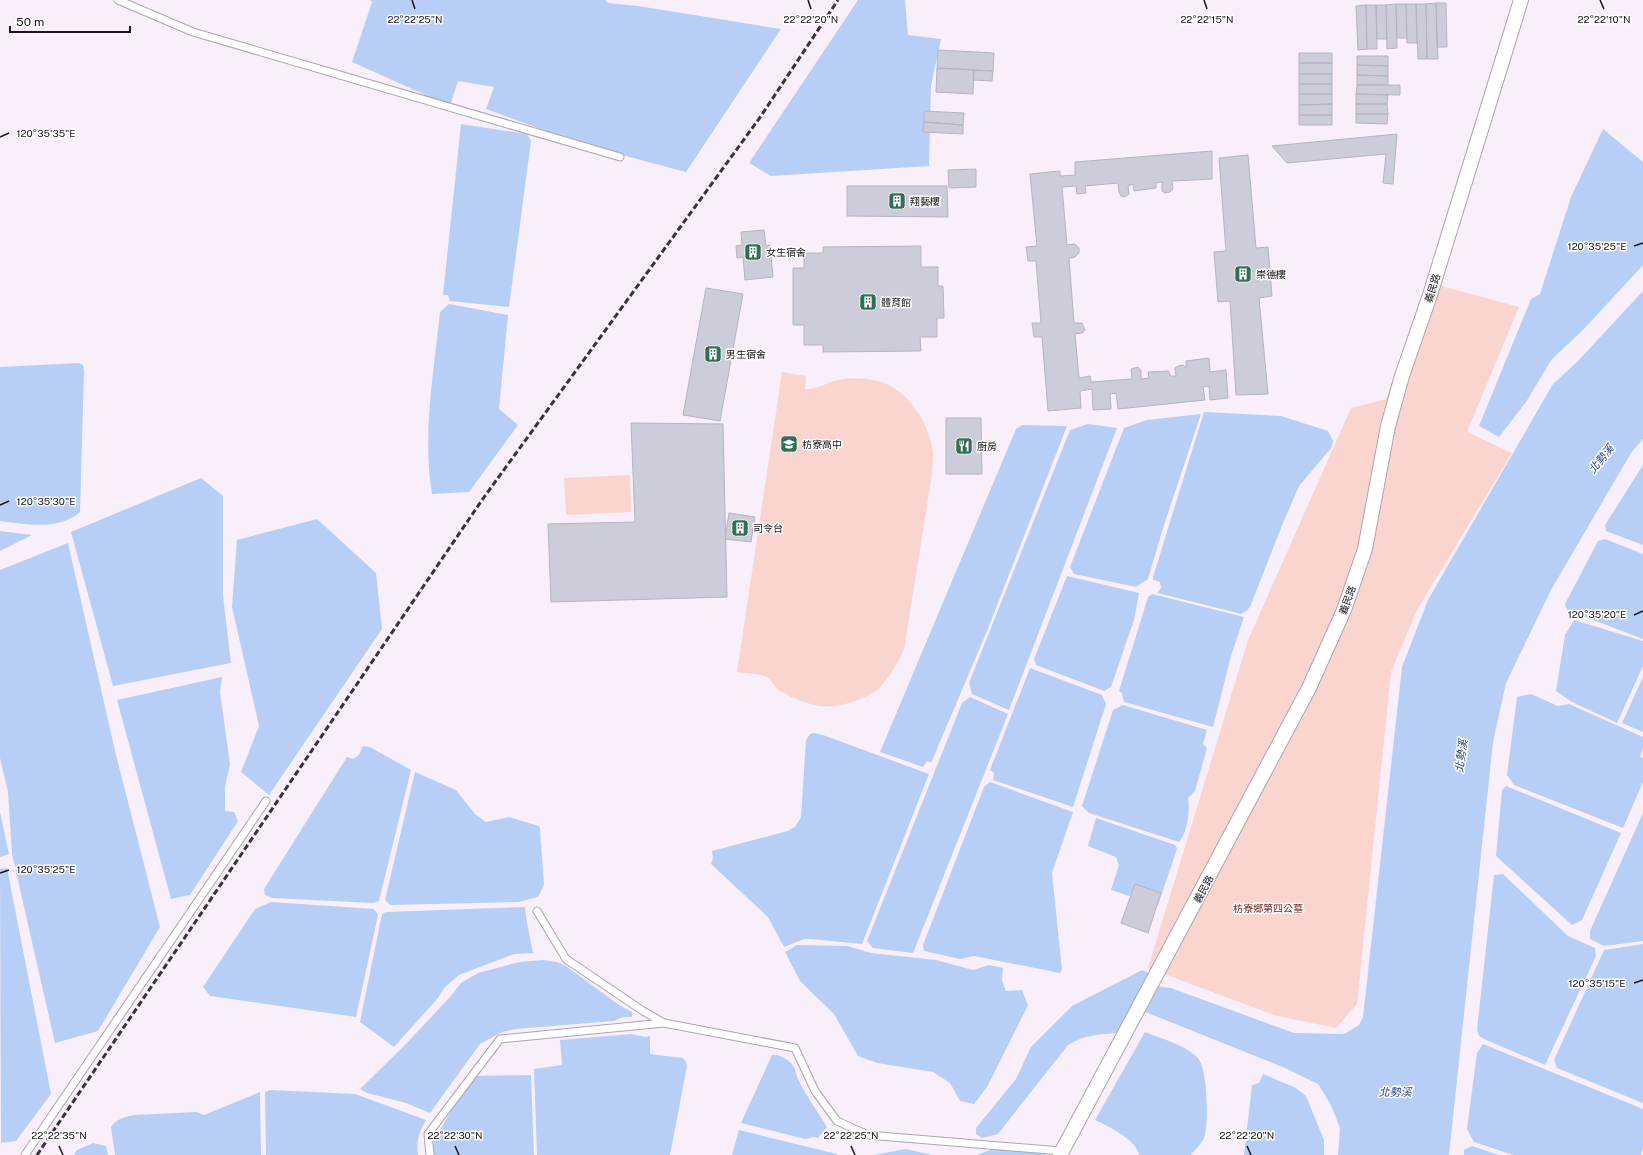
<svg xmlns="http://www.w3.org/2000/svg" width="1643" height="1155" viewBox="0 0 1643 1155" font-family="'Public Sans','Noto Sans TC',sans-serif">
<style>
.green{fill:#fad5d0}
.water{fill:#b7cef6}
.building{fill:#cdccd9;stroke:#b6b4c1}
.lines{fill:none;stroke-linecap:round;stroke-linejoin:round}
.lane-casing{stroke:#ada4ae;stroke-width:9}
.street-casing{stroke:#ada4ae;stroke-width:16}
.lane{stroke:#fff;stroke-width:7}
.street{stroke:#fff;stroke-width:14}
.rail{stroke:#373337;stroke-width:3;stroke-dasharray:6 3;stroke-linecap:butt}
.ticks{fill:none;stroke:#181518;stroke-width:1.5}
.labels{text-anchor:middle;dominant-baseline:central;stroke-width:3;stroke-linejoin:round;paint-order:stroke}
.poi-label{font-size:10px;fill:#181518;stroke:#fff;text-anchor:start}
.street-label{font-size:10px;fill:#181518;stroke:#fff}
.park-label{font-size:10px;fill:#732823;stroke:#fff}
.water-label{font-size:11px;font-style:italic;fill:#23447e;stroke:#fff}
.ticks-label{font-size:10px;text-anchor:middle;fill:#181518;stroke:#fff;stroke-width:3;stroke-linejoin:round;paint-order:stroke}
</style>
<rect width="100%" height="100%" fill="#f9effa"/>
<path class="green" d="M 1427,282 L 1519,307 L 1467,432 L 1512,453 L 1417,610 L 1391,672 L 1357,1004 L 1336,1028 L 1277,1016 L 1148,968 L 1248,640 L 1351,408 L 1386,399 Z
M 782,372 L 806,376 L 805,389 C 818,390 830,380 843,379 C 859,377 881,379 894,388 C 915,401 930,428 933,452 C 934,459 932,467 932,474 L 904,650 C 897,664 890,677 879,688 C 866,700 836,709 819,706 C 807,704 792,698 782,692 C 776,689 772,681 767,677 C 762,674 744,673 737,672 Z
M 630,475 L 631,512 L 566,515 L 564,478 Z"/>
<path class="water" d="M 370,0 L 605,0 L 608,3 L 638,6 L 781,29 L 686,172 L 584,145 L 486,109 L 494,87 L 458,81 L 450,106 L 352,62 L 372,2 Z
M 858,0 L 905,0 L 908,35 L 941,39 L 931,86 L 929,166 L 771,176 L 749,163 Z
M 461,124 L 527,134 L 531,141 L 509,307 L 450,301 L 448,295 L 443,295 Z
M 1603,129 L 1643,162 L 1643,265 L 1583,330 L 1552,359 L 1526,402 L 1499,437 L 1479,426 L 1531,299 L 1540,294 L 1571,197 Z
M 1643,291 L 1643,439 L 1631,453 L 1551,590 L 1506,683 L 1493,742 L 1449,1155 L 1338,1155 L 1340,1128 L 1331,1105 L 1318,1084 L 1285,1068 L 1133,1007 L 1118,1033 C 1101,1034 1084,1035 1068,1045 L 998,1134 L 982,1138 L 976,1134 L 976,1128 L 1016,1079 L 1031,1047 L 1072,1006 L 1142,970 L 1152,974 L 1146,985 L 1171,988 L 1294,1033 L 1344,1034 L 1359,1025 L 1363,1017 L 1402,667 L 1428,600 L 1553,384 L 1577,362 Z
M 449,304 L 508,315 L 499,409 L 518,425 L 469,492 L 432,494 C 422,434 434,372 440,312 Z
M 79,363 L 83,365 L 84,372 L 80,512 C 58,531 26,524 0,521 L 0,367 Z
M 1204,412 L 1281,416 L 1328,431 L 1333,441 L 1332,447 L 1299,486 L 1283,523 L 1250,607 L 1246,611 L 1241,614 L 1157,593 L 1161,588 L 1160,582 L 1153,580 L 1153,577 Z
M 1201,414 L 1164,525 L 1148,579 L 1136,587 L 1074,574 L 1070,567 L 1124,428 L 1147,420 Z
M 1088,424 L 1117,428 L 1009,710 L 972,694 L 969,683 L 1070,430 Z
M 1022,425 L 1067,426 L 987,631 L 931,763 L 927,761 L 923,767 L 880,752 L 1016,429 Z
M 1643,465 L 1643,545 L 1606,531 L 1605,525 Z
M 201,478 L 223,496 L 223,596 L 231,663 L 113,686 L 71,532 Z
M 317,519 L 376,573 L 382,629 L 269,795 L 241,772 L 259,726 L 232,607 L 237,540 Z
M 0,531 L 32,535 L 0,551 Z
M 1605,539 L 1643,554 L 1643,639 L 1567,610 L 1565,604 L 1598,541 Z
M 68,543 L 115,751 L 160,927 L 98,1031 L 55,1043 L 12,854 L 8,792 L 0,758 L 0,570 Z
M 1067,576 L 1139,593 L 1134,620 L 1111,687 L 1104,691 L 1036,665 L 1034,659 Z
M 1152,594 L 1244,617 L 1231,656 L 1213,727 L 1124,702 L 1122,693 L 1119,691 L 1148,597 Z
M 1574,620 L 1643,641 L 1643,666 L 1617,723 L 1572,702 L 1556,691 L 1565,635 Z
M 1030,668 L 1102,695 L 1106,704 L 1073,807 L 993,780 L 994,773 L 990,770 Z
M 222,677 L 220,692 L 230,764 L 225,787 L 225,811 L 234,812 L 238,821 L 190,895 L 171,899 L 117,700 Z
M 1643,677 L 1643,732 L 1622,723 Z
M 1531,694 L 1558,706 L 1569,704 L 1643,737 L 1643,749 L 1640,757 L 1643,758 L 1643,782 L 1623,828 L 1514,785 L 1507,775 L 1517,697 Z
M 970,697 L 1008,714 L 913,953 L 873,948 L 867,941 L 962,703 Z
M 1123,705 L 1207,730 L 1203,744 L 1207,748 L 1195,791 L 1188,798 C 1190,810 1188,832 1179,842 L 1089,813 L 1082,806 L 1113,710 Z
M 813,733 L 823,735 L 929,774 L 862,944 L 811,939 L 804,939 L 784,947 L 768,917 L 711,864 L 713,858 L 712,851 L 788,831 L 796,826 L 801,817 L 806,740 L 810,734 Z
M 363,746 L 370,747 L 411,770 L 379,901 L 373,903 L 272,898 L 265,895 L 264,889 L 347,757 L 353,759 L 359,755 Z
M 415,772 L 456,790 L 475,814 L 486,822 L 509,817 L 539,826 L 540,829 L 544,885 L 538,897 L 518,902 L 390,905 L 385,900 Z
M 990,782 L 1073,812 L 1052,873 L 1062,970 L 1060,973 L 974,956 L 960,959 L 924,951 L 923,945 L 984,787 Z
M 1506,786 L 1621,833 L 1582,920 L 1572,925 L 1496,856 L 1502,790 Z
M 0,812 L 9,854 L 0,857 Z
M 1643,813 L 1643,941 L 1604,946 L 1590,939 L 1590,931 Z
M 1096,818 L 1175,845 L 1177,849 L 1158,905 L 1111,890 L 1119,865 L 1116,857 L 1088,846 Z
M 7,868 L 51,1094 L 16,1141 L 1,1143 L 0,869 Z
M 1503,874 L 1568,936 L 1595,948 L 1596,956 L 1545,1065 L 1484,1039 L 1479,1036 L 1477,1030 L 1494,875 Z
M 271,902 L 374,909 L 378,915 L 356,1017 L 210,996 L 203,987 L 255,909 Z
M 525,907 L 527,923 L 533,953 L 514,954 L 459,975 L 445,987 L 437,999 L 394,1047 L 360,1022 L 382,914 L 386,912 Z
M 1643,944 L 1643,1103 L 1557,1068 L 1554,1060 L 1604,950 Z
M 797,945 L 847,946 L 871,953 L 936,960 L 973,970 L 989,965 L 1003,968 L 1002,981 L 1006,991 L 1022,990 L 1028,1005 L 987,1087 L 974,1104 L 960,1101 L 950,1083 L 933,1072 L 877,1063 L 858,1056 L 834,1014 L 800,981 L 785,952 Z
M 543,960 L 557,962 L 566,966 L 619,1005 L 632,1012 L 632,1017 L 623,1017 L 614,1021 L 516,1029 L 502,1032 L 480,1044 L 430,1113 L 406,1103 L 367,1093 L 360,1089 L 403,1047 L 450,997 L 461,983 L 478,973 L 519,962 Z
M 1145,1032 C 1162,1039 1183,1044 1197,1057 C 1208,1067 1209,1125 1204,1138 C 1201,1144 1195,1150 1191,1155 L 1139,1155 C 1137,1140 1108,1126 1095,1120 Z
M 631,1034 L 645,1037 L 650,1036 L 650,1054 L 683,1058 L 686,1062 L 687,1066 L 670,1155 L 537,1155 L 534,1069 L 562,1065 L 560,1040 Z
M 1483,1044 L 1643,1109 L 1643,1148 L 1641,1155 L 1513,1155 L 1474,1142 L 1467,1129 L 1477,1053 Z
M 772,1055 C 779,1054 787,1059 792,1064 C 796,1069 796,1076 799,1081 C 807,1097 818,1112 827,1127 L 818,1138 L 814,1137 L 805,1139 L 741,1123 Z
M 1263,1074 L 1296,1088 L 1306,1096 L 1324,1140 L 1324,1155 L 1244,1155 L 1252,1085 L 1259,1083 Z
M 531,1075 L 534,1155 L 432,1155 L 434,1140 L 472,1076 Z
M 270,1090 L 355,1094 L 426,1120 C 419,1132 416,1141 418,1155 L 266,1155 L 265,1092 Z
M 260,1092 L 261,1155 L 115,1155 L 111,1127 C 116,1119 125,1117 134,1115 L 197,1112 L 204,1115 Z
M 739,1130 L 837,1154 L 837,1155 L 732,1155 Z
M 93,1143 L 106,1146 L 108,1155 L 74,1155 L 77,1150 Z
M 1472,1146 L 1499,1155 L 1464,1155 L 1464,1150 Z
M 906,1149 L 932,1155 L 874,1155 Z
M 993,1149 L 1045,1153 L 1046,1155 L 977,1155 Z"/>
<path class="building" d="M 1436,3 L 1446,3 L 1447,47 L 1437,47 Z
M 1436,3 L 1438,59 L 1427,59 L 1426,4 Z
M 1396,4 L 1406,4 L 1407,38 L 1397,38 Z
M 1396,4 L 1397,48 L 1387,49 L 1386,5 Z
M 1406,4 L 1416,4 L 1417,43 L 1407,43 Z
M 1416,4 L 1426,4 L 1427,59 L 1418,59 Z
M 1366,5 L 1376,5 L 1377,49 L 1367,49 Z
M 1366,5 L 1367,49 L 1358,50 L 1356,6 Z
M 1376,5 L 1386,5 L 1387,39 L 1377,39 Z
M 938,50 L 994,53 L 993,71 L 937,68 Z
M 1299,53 L 1332,53 L 1332,63 L 1299,63 Z
M 1357,56 L 1388,56 L 1388,66 L 1357,65 Z
M 1299,63 L 1332,63 L 1332,74 L 1299,74 Z
M 1357,65 L 1388,66 L 1388,76 L 1357,75 Z
M 937,68 L 974,70 L 973,94 L 936,92 Z
M 974,70 L 993,71 L 992,81 L 973,80 Z
M 1299,74 L 1332,74 L 1332,84 L 1299,84 Z
M 1357,75 L 1388,76 L 1388,85 L 1357,85 Z
M 1299,84 L 1332,84 L 1332,94 L 1299,94 Z
M 1357,85 L 1400,85 L 1400,95 L 1356,94 Z
M 1299,94 L 1332,94 L 1332,104 L 1299,105 Z
M 1356,94 L 1388,95 L 1387,104 L 1356,104 Z
M 1332,104 L 1332,115 L 1299,115 L 1299,105 Z
M 1356,104 L 1387,104 L 1388,114 L 1356,114 Z
M 924,111 L 964,113 L 963,125 L 924,122 Z
M 1356,114 L 1388,114 L 1387,124 L 1356,123 Z
M 1299,115 L 1332,115 L 1332,125 L 1299,125 Z
M 924,122 L 963,125 L 963,134 L 923,132 Z
M 1397,134 L 1393,184 L 1383,183 L 1386,154 L 1287,163 L 1272,146 Z
M 1212,151 L 1212,179 L 1172,181 L 1173,189 L 1170,192 L 1165,193 L 1162,191 L 1162,182 L 1156,183 L 1156,188 L 1134,191 L 1133,184 L 1128,186 L 1129,194 L 1125,197 L 1121,196 L 1119,192 L 1118,183 L 1085,186 L 1086,193 L 1077,194 L 1076,186 L 1062,187 L 1067,245 L 1075,244 L 1079,248 L 1079,253 L 1075,257 L 1069,258 L 1074,323 L 1082,323 L 1085,330 L 1082,333 L 1075,334 L 1079,378 L 1090,376 L 1091,382 L 1132,379 L 1131,369 L 1138,367 L 1141,371 L 1141,379 L 1149,378 L 1148,372 L 1169,371 L 1170,376 L 1176,376 L 1175,368 L 1178,366 L 1183,365 L 1186,368 L 1186,361 L 1209,358 L 1210,372 L 1226,370 L 1228,398 L 1210,400 L 1209,386 L 1203,387 L 1205,400 L 1118,409 L 1116,393 L 1110,394 L 1111,409 L 1093,410 L 1092,389 L 1080,391 L 1081,408 L 1048,411 L 1042,337 L 1034,337 L 1032,323 L 1041,323 L 1036,261 L 1028,261 L 1026,247 L 1037,246 L 1030,174 L 1060,171 L 1060,176 L 1075,175 L 1075,162 Z
M 1248,155 L 1256,248 L 1268,247 L 1272,296 L 1259,298 L 1268,394 L 1236,395 L 1230,301 L 1218,302 L 1214,252 L 1226,251 L 1219,158 Z
M 976,169 L 976,187 L 949,188 L 948,170 Z
M 847,186 L 947,186 L 948,217 L 847,216 Z
M 764,230 L 766,246 L 770,245 L 773,277 L 745,280 L 743,257 L 737,258 L 736,246 L 742,245 L 741,232 Z
M 921,246 L 921,267 L 938,267 L 938,286 L 943,286 L 944,318 L 937,318 L 937,337 L 920,337 L 921,351 L 823,352 L 823,345 L 804,345 L 804,325 L 793,325 L 793,268 L 804,268 L 804,253 L 823,253 L 823,247 Z
M 706,288 L 743,294 L 720,421 L 683,415 Z
M 946,418 L 981,418 L 982,474 L 946,474 Z
M 631,423 L 723,424 L 727,597 L 551,602 L 548,524 L 635,522 Z
M 729,513 L 755,517 L 751,542 L 725,539 Z
M 1135,884 L 1161,893 L 1148,933 L 1121,923 Z"/>
<g class="lines">
<defs>
<path id="lane" d="M 118,0 L 193,32 L 620,157
M 537,911 L 566,959 L 643,1011 L 664,1023 L 795,1048 L 815,1091 L 837,1121 L 868,1135 L 1061,1151
M 25,1155 L 266,801
M 430,1155 L 428,1134 L 500,1039 L 664,1023"/>
<path id="street" d="M 1060,1155 L 1309,688 L 1344,610 L 1365,549 L 1388,426 L 1402,376 L 1430,295 L 1521,0"/>
</defs>
<use href="#lane" class="lane-casing"/>
<use href="#street" class="street-casing"/>
<use href="#lane" class="lane"/>
<use href="#street" class="street"/>
<path class="rail" d="M 37,1155 L 482,500 L 761,116 L 838,0"/>
</g>
<path class="ticks" d="M 412,0 L 415,9M 808,0 L 811,9M 1204,0 L 1207,9M 1600,0 L 1604,9M 0,137 L 9,133M 1634,246 L 1643,243M 0,505 L 9,501M 1634,615 L 1643,611M 0,873 L 9,870M 1634,983 L 1643,980M 59,1146 L 63,1155M 455,1146 L 459,1155M 851,1146 L 855,1155M 1247,1146 L 1251,1155"/>
<defs>
<symbol id="building-square" viewBox="-11 -11 22 22"><rect x="-9" y="-9" width="18" height="18" rx="4" fill="#326d56" stroke="#fff"/><path d="M-4-6H4V6H1V3H-1V6H-4ZM-2.5-4.3h1.7v1.8h-1.7ZM.8-4.3h1.7v1.8H.8ZM-2.5-1h1.7V.8h-1.7ZM.8-1h1.7V.8H.8Z" fill="#fff"/></symbol>
<symbol id="school-square" viewBox="-11 -11 22 22"><rect x="-9" y="-9" width="18" height="18" rx="4" fill="#326d56" stroke="#fff"/><path d="M0-5L7-2L0 1L-7-2ZM-4 1L0 2.5L4 1V4Q0 6-4 4Z" fill="#fff"/></symbol>
<symbol id="restaurant-square" viewBox="-11 -11 22 22"><rect x="-9" y="-9" width="18" height="18" rx="4" fill="#326d56" stroke="#fff"/><path d="M-5-6h1v4h1v-4h1v4h1v-4h1v5L-1.5 .5V6h-2V.5L-5-1ZM5-6V6H3V1.5H1.5Q1.5-4 5-6Z" fill="#fff"/></symbol>
</defs>
<g fill-rule="evenodd">
<use href="#building-square" x="887" y="191" width="20" height="20"/>
<use href="#building-square" x="743" y="242" width="20" height="20"/>
<use href="#building-square" x="1233" y="264" width="20" height="20"/>
<use href="#building-square" x="858" y="292" width="20" height="20"/>
<use href="#building-square" x="703" y="344" width="20" height="20"/>
<use href="#school-square" x="779" y="434" width="20" height="20"/>
<use href="#restaurant-square" x="954" y="436" width="20" height="20"/>
<use href="#building-square" x="730" y="518" width="20" height="20"/>
</g>
<g class="labels">
<g class="poi-label">
<text x="910" y="201">翔藝樓</text>
<text x="766" y="252">女生宿舍</text>
<text x="1256" y="274">崇德樓</text>
<text x="881" y="302">體育館</text>
<text x="726" y="354">男生宿舍</text>
<text x="802" y="444">枋寮高中</text>
<text x="977" y="446">廚房</text>
<text x="753" y="528">司令台</text>
</g>
<g class="street-label">
<text transform="translate(1432 288) rotate(-72)">義民路</text>
<text transform="translate(1347 600) rotate(-70)">義民路</text>
<text transform="translate(1203 889) rotate(-62)">義民路</text>
</g>
<g class="park-label">
<text x="1268" y="908">枋寮鄉第四公墓</text>
</g>
<g class="water-label">
<text transform="translate(1601 459) rotate(-51)">北勢溪</text>
<text transform="translate(1461 756) rotate(-82)">北勢溪</text>
<text x="1395" y="1092">北勢溪</text>
</g>
</g>
<g class="ticks-label">
<text x="415" y="23">22°22'25"N</text>
<text x="811" y="23">22°22'20"N</text>
<text x="1207" y="23">22°22'15"N</text>
<text x="1604" y="23">22°22'10"N</text>
<text x="46" y="137">120°35'35"E</text>
<text x="1597" y="250">120°35'25"E</text>
<text x="46" y="505">120°35'30"E</text>
<text x="1597" y="618">120°35'20"E</text>
<text x="46" y="873">120°35'25"E</text>
<text x="1597" y="987">120°35'15"E</text>
<text x="59" y="1139">22°22'35"N</text>
<text x="455" y="1139">22°22'30"N</text>
<text x="851" y="1139">22°22'25"N</text>
<text x="1247" y="1139">22°22'20"N</text>
</g>
<path d="M10 26v6h120v-6" fill="none" stroke="#181518" stroke-width="2"/>
<text x="16" y="26" font-size="12" fill="#181518" stroke="#ffffff" stroke-width="3" paint-order="stroke">50 m</text>
</svg>
